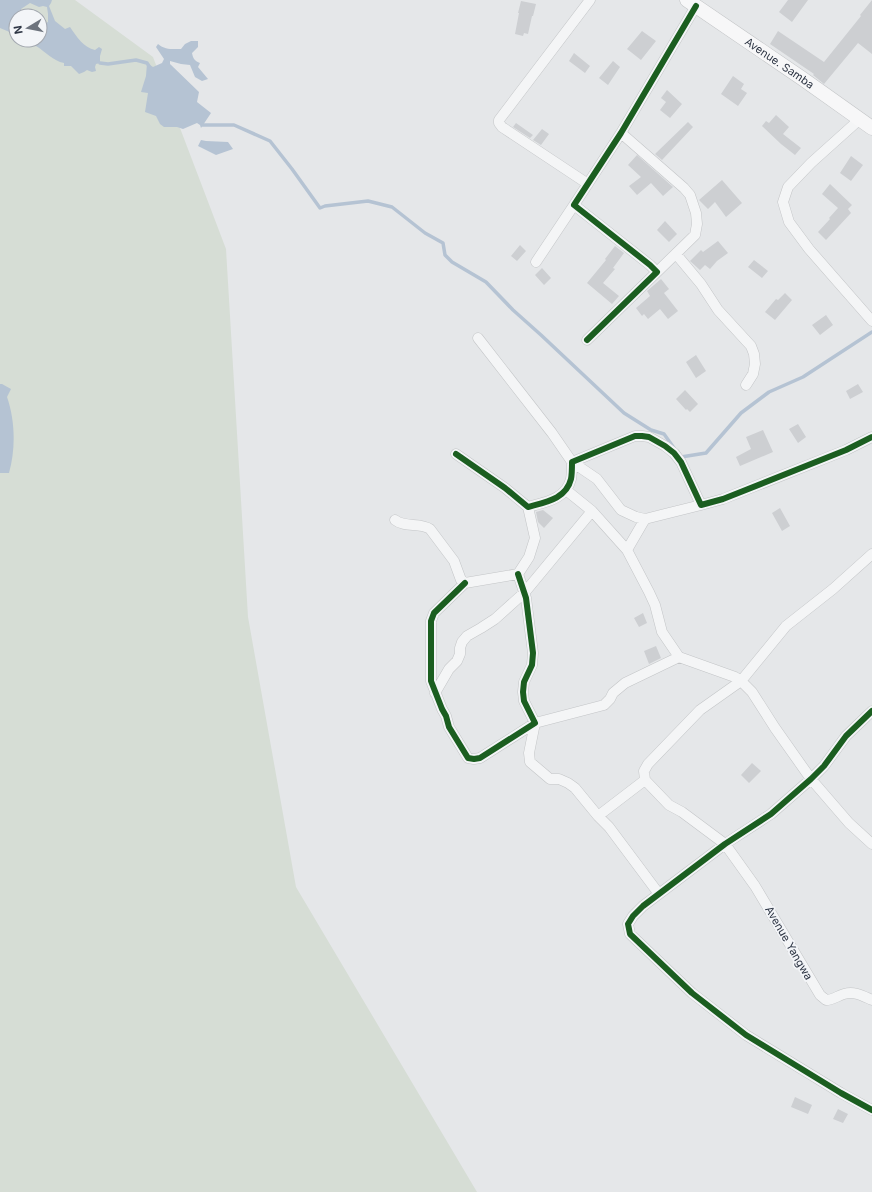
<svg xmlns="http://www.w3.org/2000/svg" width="872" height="1192" viewBox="0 0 872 1192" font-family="Inter,sans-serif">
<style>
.green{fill:#d6ddd5;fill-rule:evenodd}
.water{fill:#b5c3d3}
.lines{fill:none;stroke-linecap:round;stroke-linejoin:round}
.stream{stroke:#b5c3d3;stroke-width:3.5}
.building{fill:#cdcfd2}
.street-casing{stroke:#c3c5c7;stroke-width:11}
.secondary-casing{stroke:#c3c5c7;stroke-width:15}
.street{stroke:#f4f5f6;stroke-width:10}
.secondary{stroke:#f7f7f8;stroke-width:14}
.cycleway-casing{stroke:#f3f5f8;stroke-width:8}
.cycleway{stroke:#1b5e20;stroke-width:6}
.labels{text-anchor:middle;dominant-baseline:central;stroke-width:3.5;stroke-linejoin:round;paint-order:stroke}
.street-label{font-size:11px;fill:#2c3443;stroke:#f3f5f8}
</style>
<rect width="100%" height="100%" fill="#e5e7e9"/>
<path class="green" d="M 0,0 L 75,0 L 153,57 L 226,249 L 248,617 L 296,887 L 477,1192 L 0,1192 ZM 16,16 L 40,16 L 40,40 L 16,40 Z"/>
<path class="water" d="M 0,0 L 52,0 L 51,3 L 49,6 L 55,21 L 65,29 L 70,27 C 76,36 84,48 95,50 L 99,47 L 102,49 L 100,56 L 100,63 L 96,64 L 95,67 L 96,71 L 92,72 L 87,70 L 84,72 L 79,74 L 71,66 L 64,66 L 64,63 C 53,61 46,52 36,46 C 32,43 28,42 24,40 L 40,40 L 40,26 L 48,22 L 48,14 L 47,7 L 43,6 L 39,7 L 30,3 L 21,9 L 21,16 L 16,16 L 16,33 L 12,33 L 0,28 Z
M 191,41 L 198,41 L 198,47 L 192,53 C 193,59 195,61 200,63 L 198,67 L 208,79 L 202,81 L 195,77 L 190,65 L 181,64 L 170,61 L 170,64 L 199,92 L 197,102 L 211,113 L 201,128 L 200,125 L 197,123 L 183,129 L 177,127 L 164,127 L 160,124 L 156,116 L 145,112 L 148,93 L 141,92 L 146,76 L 147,63 L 153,67 L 162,63 L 164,59 L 156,47 L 158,44 C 165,50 172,49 181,49 L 185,44 Z
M 201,140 L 206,141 L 228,142 L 233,149 L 216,155 L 198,146 Z
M 0,384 L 2,384 L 11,389 L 7,397 C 15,420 16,448 9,473 L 0,473 Z"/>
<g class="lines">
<path class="stream" d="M 100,63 L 108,64 L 136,60 L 147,63 L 149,66
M 200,122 L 203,125 L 234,125 L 270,141 L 292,169 L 320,208 L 325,206 L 368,201 L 392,207 L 425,233 L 443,243 L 445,255 L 452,262 L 486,282 L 513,310 L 541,335 L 624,413 L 651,430 L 664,434 L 674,448
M 680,456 L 681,457 L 706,453 L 741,413 L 769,392 L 803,377 L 872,332"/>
</g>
<path class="building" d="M 788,0 L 808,0 L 792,22 L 779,12 Z
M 872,0 L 872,54 L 858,43 L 824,84 L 813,75 L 814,74 L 770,44 L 778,31 L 824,62 L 861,16 L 860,15 Z
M 521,1 L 536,4 L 533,16 L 532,16 L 528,34 L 524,33 L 523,36 L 515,34 L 519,13 L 518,13 Z
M 642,31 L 656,41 L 641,60 L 627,49 Z
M 574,53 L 590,66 L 585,73 L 569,61 Z
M 613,61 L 620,67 L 608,85 L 599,78 Z
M 733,76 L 744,84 L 741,89 L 747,93 L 738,106 L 721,94 Z
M 667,90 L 682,104 L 670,118 L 660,110 L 666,102 L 661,98 Z
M 776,115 L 789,127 L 783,134 L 801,148 L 795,155 L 781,144 L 762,126 L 766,121 L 769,123 Z
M 688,122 L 693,127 L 662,160 L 655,154 Z
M 516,123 L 533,135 L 530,138 L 513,127 Z
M 542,129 L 549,134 L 541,145 L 533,140 Z
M 637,155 L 673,187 L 663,196 L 651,183 L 637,195 L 629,186 L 641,177 L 628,165 Z
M 851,156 L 863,165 L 851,181 L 840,173 Z
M 722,180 L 742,203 L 726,217 L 715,202 L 708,209 L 699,200 Z
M 830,184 L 852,205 L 848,209 L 851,213 L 826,240 L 818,232 L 830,219 L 829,218 L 838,208 L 822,194 Z
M 665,221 L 677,234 L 669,242 L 657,230 Z
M 718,241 L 728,253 L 717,261 L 710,269 L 705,265 L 700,270 L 690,261 L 701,250 L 703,252 Z
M 520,245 L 526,251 L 517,261 L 511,256 Z
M 615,246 L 624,253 L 613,268 L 615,269 L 603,283 L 619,296 L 612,304 L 587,283 L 606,260 L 605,259 Z
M 754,260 L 768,271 L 762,278 L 748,267 Z
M 542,268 L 551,278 L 544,285 L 535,275 Z
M 661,279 L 669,289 L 664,293 L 678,311 L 668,319 L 660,309 L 648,319 L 644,314 L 642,316 L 636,308 L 650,296 L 647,291 Z
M 785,293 L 792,300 L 775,320 L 765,312 L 776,299 L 778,300 Z
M 826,315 L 833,325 L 820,335 L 812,325 Z
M 696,355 L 706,371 L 696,378 L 686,362 Z
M 858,384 L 863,392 L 850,399 L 846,391 Z
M 685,390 L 698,404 L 690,412 L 687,409 L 686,410 L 676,399 Z
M 798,424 L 806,437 L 798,443 L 789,429 Z
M 763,430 L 773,452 L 740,466 L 736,457 L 751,449 L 746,437 Z
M 780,508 L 790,526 L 782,531 L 772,513 Z
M 543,510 L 553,518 L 544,528 L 538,522 L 536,512 Z
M 643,613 L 647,623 L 639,627 L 634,618 Z
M 656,646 L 661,658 L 649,664 L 644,651 Z
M 752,763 L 761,771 L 749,783 L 741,775 Z
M 795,1097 L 812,1105 L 808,1114 L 791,1107 Z
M 838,1109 L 848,1114 L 843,1123 L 833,1119 Z"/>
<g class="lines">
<defs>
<path id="street" d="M 860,119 L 811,163 L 788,187 L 783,202 L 789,222 L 809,249 L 872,321
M 621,133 L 684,188 L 690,195 L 696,213 L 697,224 L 695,235 L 657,272
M 588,184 L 502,127 L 499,123 L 499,120 L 590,0
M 676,254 L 701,284 L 718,310 L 751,346 L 754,354 L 755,364 L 753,374 L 746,385
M 536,262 L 574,205
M 478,338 L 552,433 L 572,462 L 597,479 L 621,510 L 636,517 L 645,519 L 701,505
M 587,340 L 657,272 L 650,265 L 574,205 L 621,133 L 696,6
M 456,454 L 505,488 L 528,507 C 546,502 566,499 571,479 C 572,474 572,468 572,462 L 635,436 L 642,436 L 649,437 L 665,446 L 674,453 L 681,462 L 701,505 L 723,499 L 846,450 L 872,437
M 566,490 L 592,511 L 627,550 L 649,592 L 655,605 L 662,632 L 679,657 L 735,677 L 741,681 L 786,626 L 833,589 L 872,554
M 395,520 C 405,528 420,522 430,529 L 454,561 L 461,580 L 465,583 L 518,574 L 529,557 L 535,538 L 528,507
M 627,550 L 645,519
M 465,583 L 434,613 L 431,621 L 431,681 L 442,709 L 446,716 L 449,727 L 468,758 L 474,759 L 480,758 L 535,723 L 524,701 L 523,692 L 524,682 L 532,665 L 533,653 L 526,598 L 518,574
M 435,693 L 449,669 L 457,661 L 460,654 L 460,648 L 462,642 L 467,636 L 481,628 L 495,619 L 525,592 L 592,511
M 872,711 L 846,736 L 824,766 L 811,779 L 771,814 L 725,844 L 643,906 L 633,916 L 628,924 L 630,934 L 692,993 L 746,1035 L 841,1093 L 872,1110
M 645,780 L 669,805 L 682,812 L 725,844 L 755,886 L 820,995 L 826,1000 C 833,1000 837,996 844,994 C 855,991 863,996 872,1000
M 598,816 L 645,780 L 644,771 L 648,764 L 700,710 L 741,681 L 752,692 L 775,728 L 811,779 L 849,823 L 872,844
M 659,894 L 609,827 L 598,816 L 575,788 L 568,783 L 559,779 L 550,779 L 530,762 L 529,753 L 535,723 L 604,705 L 610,699 L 613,693 L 625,683 L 679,657"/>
<g id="secondary">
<path id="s1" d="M 687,0 L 803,79 L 872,128"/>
</g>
</defs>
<use href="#street" class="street-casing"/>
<use href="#secondary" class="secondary-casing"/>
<use href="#street" class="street"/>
<use href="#secondary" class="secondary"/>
<defs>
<path id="cycleway" d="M 587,340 L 657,272 L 650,265 L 574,205 L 621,133 L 696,6
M 456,454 L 505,488 L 528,507 C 546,502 566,499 571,479 C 572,474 572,468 572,462 L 635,436 L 642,436 L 649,437 L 665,446 L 674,453 L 681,462 L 701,505 L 723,499 L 846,450 L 872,437
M 465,583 L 434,613 L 431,621 L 431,681 L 442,709 L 446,716 L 449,727 L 468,758 L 474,759 L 480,758 L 535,723 L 524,701 L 523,692 L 524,682 L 532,665 L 533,653 L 526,598 L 518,574
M 872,711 L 846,736 L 824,766 L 811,779 L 771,814 L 725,844 L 643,906 L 633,916 L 628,924 L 630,934 L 692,993 L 746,1035 L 841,1093 L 872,1110"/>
</defs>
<use href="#cycleway" class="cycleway-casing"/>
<use href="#cycleway" class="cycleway"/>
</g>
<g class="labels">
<g class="street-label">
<text stroke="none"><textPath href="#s1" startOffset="112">Avenue. Samba</textPath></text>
<text transform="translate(789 943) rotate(60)">Avenue Yangwa</text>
</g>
</g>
<g transform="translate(28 28) rotate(260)"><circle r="19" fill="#f3f5f8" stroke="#a3a8b0"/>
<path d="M0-3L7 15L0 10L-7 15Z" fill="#6d737d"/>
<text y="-6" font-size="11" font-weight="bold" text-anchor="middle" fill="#2c3443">N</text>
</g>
</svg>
